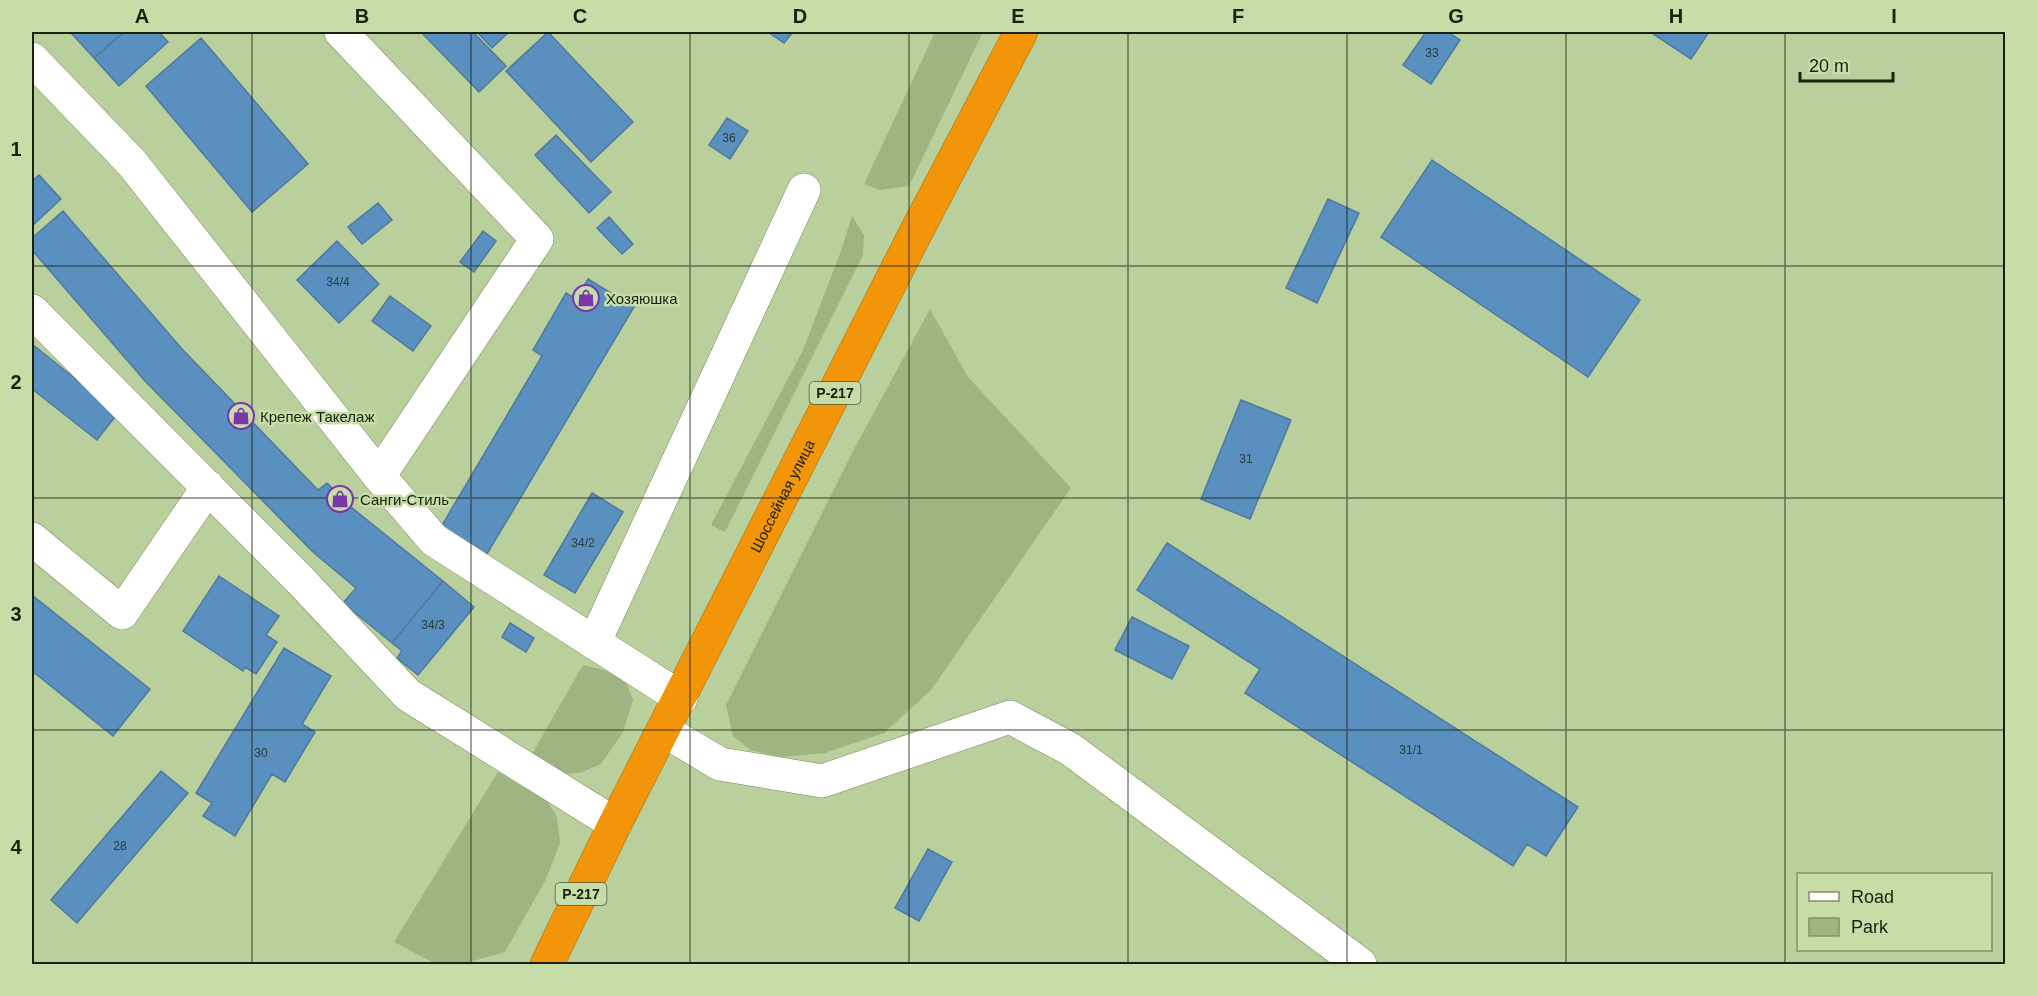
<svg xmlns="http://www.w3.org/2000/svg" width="2037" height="996" viewBox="0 0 2037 996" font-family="Helvetica,sans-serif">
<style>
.green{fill:#9eb481}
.building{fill:#5a90bf;stroke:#4f799e;stroke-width:1.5}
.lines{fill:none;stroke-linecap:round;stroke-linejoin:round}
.minor-casing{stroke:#788c5b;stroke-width:34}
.highway-casing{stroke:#a66c0a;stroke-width:34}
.minor{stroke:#fff;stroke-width:33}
.highway{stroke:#f29509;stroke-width:33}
.grid{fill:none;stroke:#19210d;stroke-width:1.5;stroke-opacity:0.55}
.labels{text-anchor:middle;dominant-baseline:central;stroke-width:5;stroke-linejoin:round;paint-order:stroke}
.number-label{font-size:12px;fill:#293d3a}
.shield{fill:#c7dda8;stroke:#4d593c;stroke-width:1.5}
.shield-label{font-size:14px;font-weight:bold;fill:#19210d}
.poi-label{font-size:15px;fill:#19210d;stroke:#c7dda8;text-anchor:start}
.street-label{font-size:15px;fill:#19210d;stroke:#c7dda8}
.neatline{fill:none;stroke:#19210d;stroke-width:2}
.grid-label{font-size:20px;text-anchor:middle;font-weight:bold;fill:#19210d}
</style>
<rect width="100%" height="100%" fill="#bad09c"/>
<path class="green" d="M 935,32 L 983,32 L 909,186 L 880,190 L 864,184 Z
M 852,216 L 864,235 L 863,255 L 725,532 L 711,525 L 803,350 L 841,251 Z
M 930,309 L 968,377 L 1071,488 L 931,690 L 884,733 L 825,753 L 782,757 L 750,750 L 733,736 L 726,705 L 852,453 Z
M 583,665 L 604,670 L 625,680 L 633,700 L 623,732 L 601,764 L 580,773 L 554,774 L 529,759 Z
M 498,772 L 547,801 L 557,817 L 560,843 L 546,879 L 505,952 L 466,963 L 436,964 L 394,942 Z"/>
<path class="building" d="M 73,32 L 124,32 L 94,58 L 71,33 Z
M 124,32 L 159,32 L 168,42 L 119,86 L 94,58 Z
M 421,32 L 473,32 L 506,66 L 479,92 Z
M 477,32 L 509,32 L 492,48 Z
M 548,32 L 633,122 L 591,162 L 506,71 Z
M 768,32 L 793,32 L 784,43 Z
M 1426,32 L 1448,32 L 1460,40 L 1431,84 L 1403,65 Z
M 1650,32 L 1709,32 L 1691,59 Z
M 201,38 L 308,164 L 252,212 L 146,86 Z
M 727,118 L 748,131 L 730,159 L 709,145 Z
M 556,135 L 611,192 L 589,213 L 535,155 Z
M 1432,160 L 1640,300 L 1588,377 L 1381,237 Z
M 39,175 L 61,199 L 32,226 L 32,181 Z
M 1328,199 L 1359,213 L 1317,303 L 1286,288 Z
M 378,203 L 392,220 L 362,244 L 348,227 Z
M 63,211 L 182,349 L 318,490 L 327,483 L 351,507 L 443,581 L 392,643 L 343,603 L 356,588 L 313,552 L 145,381 L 32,250 L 32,238 Z
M 609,217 L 633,244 L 622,254 L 597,228 Z
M 483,231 L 496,241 L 474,272 L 460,262 Z
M 337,241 L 379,284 L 339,323 L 297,280 Z
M 588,279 L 634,307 L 487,554 L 441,527 L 542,356 L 533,350 L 566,293 L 576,299 Z
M 390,296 L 431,326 L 413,351 L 372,321 Z
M 32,344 L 118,413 L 97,440 L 32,389 Z
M 1241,400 L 1291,420 L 1250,519 L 1201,499 Z
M 592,493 L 623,512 L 575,593 L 544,575 Z
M 1167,543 L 1578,807 L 1546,856 L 1527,844 L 1513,866 L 1245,693 L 1260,669 L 1137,590 Z
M 219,576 L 279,616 L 266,635 L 277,642 L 256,674 L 245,667 L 243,671 L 183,631 Z
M 443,581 L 474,607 L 418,675 L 397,658 L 402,651 L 392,643 Z
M 32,595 L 150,689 L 113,736 L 32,671 Z
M 1132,617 L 1189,646 L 1172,679 L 1115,650 Z
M 510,623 L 534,638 L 526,652 L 502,637 Z
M 284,648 L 331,676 L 302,724 L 315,732 L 285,782 L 272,774 L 235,836 L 203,816 L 212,803 L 196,793 Z
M 161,771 L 188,793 L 77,923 L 51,900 Z
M 928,849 L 952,862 L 919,921 L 895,908 Z"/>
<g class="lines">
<defs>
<path id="minor" d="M 341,32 L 537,239 L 379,476
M 32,59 L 132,163 L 379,476 L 434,540 L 681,698
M 32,311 L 301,581 L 408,695 L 615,824
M 32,539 L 122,613 L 208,487
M 594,643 L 804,190
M 663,730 L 720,764 L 822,781 L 1010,717 L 1070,749 L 1360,964"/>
<g id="highway">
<path id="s1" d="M 547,964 L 615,824 L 914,236 L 1021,32"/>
</g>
</defs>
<use href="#minor" class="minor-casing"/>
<use href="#highway" class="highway-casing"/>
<use href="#minor" class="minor"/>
<use href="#highway" class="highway"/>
</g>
<path class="grid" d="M 252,32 L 252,964M 471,32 L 471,964M 690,32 L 690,964M 909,32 L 909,964M 1128,32 L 1128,964M 1347,32 L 1347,964M 1566,32 L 1566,964M 1785,32 L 1785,964M 32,266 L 2006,266M 32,498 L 2006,498M 32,730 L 2006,730"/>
<defs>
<symbol id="shop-ring" viewBox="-11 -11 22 22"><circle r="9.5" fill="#c7dda8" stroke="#7837ab" stroke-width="1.5"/><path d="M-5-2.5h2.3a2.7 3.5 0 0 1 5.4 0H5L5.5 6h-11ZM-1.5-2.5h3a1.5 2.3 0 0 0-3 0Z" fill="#7837ab"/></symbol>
</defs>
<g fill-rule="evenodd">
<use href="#shop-ring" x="571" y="283" width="30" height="30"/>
<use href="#shop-ring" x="226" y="401" width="30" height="30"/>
<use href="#shop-ring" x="325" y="484" width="30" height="30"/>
</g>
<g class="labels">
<g class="number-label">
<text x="1432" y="53">33</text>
<text x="729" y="138">36</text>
<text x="338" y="282">34/4</text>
<text x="1246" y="459">31</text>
<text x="583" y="543">34/2</text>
<text x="433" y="625">34/3</text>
<text x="1411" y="750">31/1</text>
<text x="261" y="753">30</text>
<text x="120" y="846">28</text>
</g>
<g class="shield">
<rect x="809.5" y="382" width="51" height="22" rx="4.5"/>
<rect x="555.5" y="883" width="51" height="22" rx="4.5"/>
</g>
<g class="shield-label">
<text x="835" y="393">Р-217</text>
<text x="581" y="894">Р-217</text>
</g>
<g class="poi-label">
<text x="606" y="298">Хозяюшка</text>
<text x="260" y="416">Крепеж Такелаж</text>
<text x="360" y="499">Санги-Стиль</text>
</g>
<g class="street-label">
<text stroke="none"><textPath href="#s1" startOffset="524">Шоссейная улица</textPath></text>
</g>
</g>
<rect width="2037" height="996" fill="none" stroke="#c7dda8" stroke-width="66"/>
<rect x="1797" y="873" width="195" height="78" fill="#c7dda8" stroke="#81926a" stroke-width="1.5"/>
<rect x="1809" y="892" width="30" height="9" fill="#ffffff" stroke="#81926a" stroke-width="1.5"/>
<text x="1851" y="903" font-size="18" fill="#19210d">Road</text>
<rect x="1809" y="918" width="30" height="18" fill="#9eb481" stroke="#81926a" stroke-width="1.5"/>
<text x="1851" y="933" font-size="18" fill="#19210d">Park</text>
<path d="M1800 72v9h93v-9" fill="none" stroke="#19210d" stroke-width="3"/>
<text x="1809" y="72" font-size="18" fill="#19210d" stroke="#c7dda8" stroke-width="4.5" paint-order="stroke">20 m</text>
<rect x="33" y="33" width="1971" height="930" class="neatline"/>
<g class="grid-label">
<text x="142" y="23">A</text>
<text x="362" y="23">B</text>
<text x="580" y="23">C</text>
<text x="800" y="23">D</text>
<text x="1018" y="23">E</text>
<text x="1238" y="23">F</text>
<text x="1456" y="23">G</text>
<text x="1676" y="23">H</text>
<text x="1894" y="23">I</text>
<text x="16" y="156">1</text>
<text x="16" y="389">2</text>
<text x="16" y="621">3</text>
<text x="16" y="854">4</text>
</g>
</svg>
